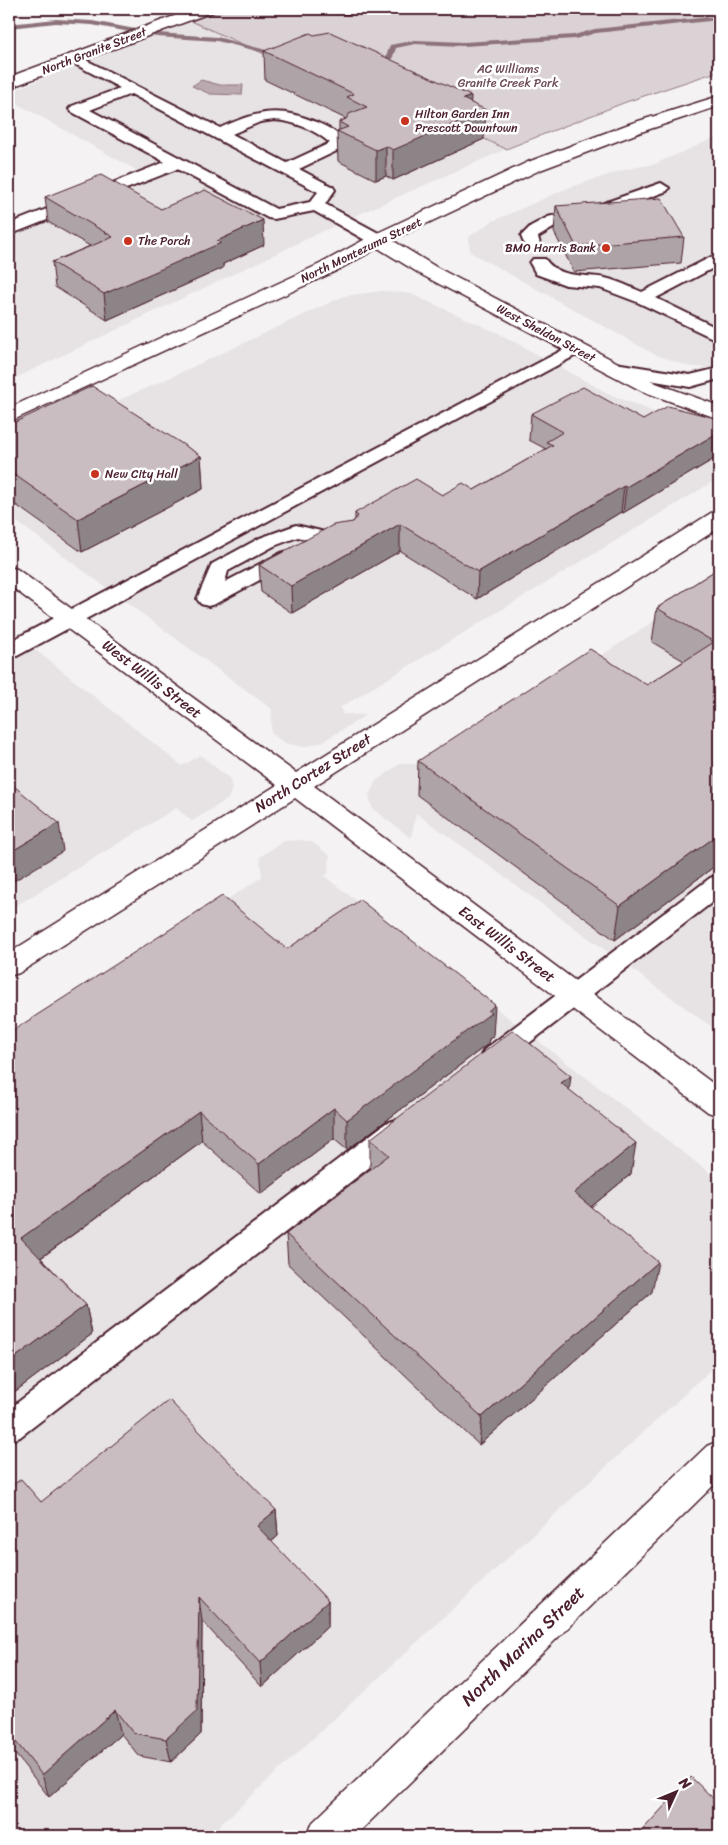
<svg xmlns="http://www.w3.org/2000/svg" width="728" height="1845" viewBox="0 0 728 1845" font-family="Sriracha,sans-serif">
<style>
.built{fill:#e7e2e3}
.green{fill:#dbd2d5;stroke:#927880}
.water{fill:#baa9ae;stroke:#8d727a}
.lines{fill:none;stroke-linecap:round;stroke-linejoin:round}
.stream{fill:#8d727a;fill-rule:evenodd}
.service-casing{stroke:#4a1f2b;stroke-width:4}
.minor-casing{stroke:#4a1f2b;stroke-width:3}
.primary-casing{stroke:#4a1f2b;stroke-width:3}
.service{fill:#fff;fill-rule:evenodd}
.minor{fill:#fff;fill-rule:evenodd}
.primary{fill:#fff;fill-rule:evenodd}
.wall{fill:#aea3a6;stroke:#4a1f2b}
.shaded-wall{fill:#8d8487;stroke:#4a1f2b}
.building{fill:#cabdc1;stroke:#4a1f2b}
.poi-dot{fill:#c8321e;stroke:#fff;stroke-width:2}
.labels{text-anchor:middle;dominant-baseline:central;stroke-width:5;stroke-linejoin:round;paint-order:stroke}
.far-street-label{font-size:12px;fill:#4a1f2b;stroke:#fff}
.far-park-label{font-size:12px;fill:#6e4c56;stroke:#fff}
.far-poi-label{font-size:12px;fill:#4a1f2b;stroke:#fff;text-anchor:start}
.street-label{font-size:15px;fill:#4a1f2b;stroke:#fff}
.near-street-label{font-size:18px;fill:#4a1f2b;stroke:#fff}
</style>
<rect width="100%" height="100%" fill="#f4f2f2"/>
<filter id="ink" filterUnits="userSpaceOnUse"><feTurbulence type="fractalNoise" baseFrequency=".02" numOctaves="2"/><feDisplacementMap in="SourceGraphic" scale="10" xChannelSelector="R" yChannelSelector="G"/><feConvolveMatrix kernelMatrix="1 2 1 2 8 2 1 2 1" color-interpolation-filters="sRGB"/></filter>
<g filter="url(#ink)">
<path class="built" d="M 191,21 L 282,62 L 335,70 L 506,149 L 357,215 L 9,381 L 9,223 L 138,171 L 9,99 L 9,92 Z
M 719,136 L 719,372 L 707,368 L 688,366 L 654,354 L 470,252 L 469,237 L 491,222 L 568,188 L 627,169 L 655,164 Z
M 383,291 L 411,294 L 498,333 L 609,394 L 719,438 L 719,478 L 341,707 L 342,714 L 366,715 L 322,742 L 303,747 L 285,743 L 271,733 L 272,709 L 9,516 L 9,448 L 165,380 L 344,296 Z
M 719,579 L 719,1032 L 416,813 L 411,838 L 372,808 L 369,795 L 376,781 L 400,764 L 434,764 Z
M 9,629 L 182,766 L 200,755 L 229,778 L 232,788 L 228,799 L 192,821 L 176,808 L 9,910 Z
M 300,840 L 312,842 L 330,856 L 328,873 L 324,876 L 719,1180 L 719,1362 L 208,1836 L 9,1836 L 9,1042 L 262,877 L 260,857 L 284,841 Z"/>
<path class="green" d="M 227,9 L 719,9 L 719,71 L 626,102 L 506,149 L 335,70 L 282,62 L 191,21 Z"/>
<path class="water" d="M 201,80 L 220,85 L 243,85 L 242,95 L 210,94 L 192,86 Z"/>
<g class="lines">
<path class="stream" d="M 719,16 L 719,20 L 596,33 L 575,39 L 464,46 L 415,44 L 396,48 L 391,62 L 374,67 L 370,65 L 385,59 L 390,45 L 415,40 L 464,42 L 574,35 L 595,29 Z
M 56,19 L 92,21 L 157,33 L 217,37 L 285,55 L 281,57 L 217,41 L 157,37 L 92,25 L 56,23 L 9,28 L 9,24 Z"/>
<defs>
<path id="service" d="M 324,9 L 452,9 L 445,13 L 331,13 Z
M 74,54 L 220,128 C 256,112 277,105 316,122 C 328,127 339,133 347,144 L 345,147 L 299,169 L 333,187 L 335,190 L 325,204 L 384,236 L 386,240 L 384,244 L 372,244 L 314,211 L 274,219 L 268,218 L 177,169 L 9,235 L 9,224 L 165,162 L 72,112 L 69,109 L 72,106 L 120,88 L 69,61 L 67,58 ZM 131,94 L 318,192 L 310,202 L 276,209 L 90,110 ZM 274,120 C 294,121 315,130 330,143 L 287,163 L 232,134 L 260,122 Z
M 661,183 L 669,188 L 667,191 L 615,210 L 560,224 L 538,237 L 540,244 L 538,248 L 526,248 L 521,236 L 531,226 L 548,217 L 604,203 Z
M 719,253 L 719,265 L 656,298 L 719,329 L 719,341 L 637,302 L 600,288 L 566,285 L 536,274 L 530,263 L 533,259 L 545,259 C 559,279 584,274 605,278 C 618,281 630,287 642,292 Z
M 576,343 L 582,344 L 585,348 L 582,352 L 17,656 L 9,658 L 9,642 Z
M 615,363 L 690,375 L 719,368 L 719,379 L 690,387 L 609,373 L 606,369 L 609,365 Z
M 296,525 L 353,539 L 356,543 L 353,547 L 346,549 L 298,537 L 274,546 L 228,571 L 225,582 L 281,553 L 288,551 L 295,553 L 298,557 L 295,561 L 215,604 L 208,606 L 201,604 L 197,599 L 212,564 L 260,538 Z
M 719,875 L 719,897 L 502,1064 L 493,1067 L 484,1064 L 480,1057 L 484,1050 L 710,878 Z
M 396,1120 L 406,1123 L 410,1131 L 406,1139 L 20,1437 L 9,1441 L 9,1409 L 386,1123 Z"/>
<path id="minor" d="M 193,9 L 215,9 L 212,12 L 9,88 L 9,77 Z
M 719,511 L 719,528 L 314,786 L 719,1088 L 719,1116 L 708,1112 L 295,798 L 19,973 L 9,976 L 9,953 L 277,785 L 9,585 L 9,567 L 17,569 L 296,773 L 711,513 Z
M 719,1441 L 719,1480 L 355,1836 L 307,1836 L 313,1822 L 707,1446 Z"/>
<path id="primary" d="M 719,96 L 719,106 L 641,132 L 540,170 L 392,240 L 436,267 L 656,383 L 719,406 L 719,419 L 642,391 L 422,275 L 378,248 L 334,272 L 9,422 L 9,408 L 320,264 L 371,236 L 528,162 L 629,124 Z"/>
</defs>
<use href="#service" class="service-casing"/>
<use href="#minor" class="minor-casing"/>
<use href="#primary" class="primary-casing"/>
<use href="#service" class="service"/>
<use href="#minor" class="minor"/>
<use href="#primary" class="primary"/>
</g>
<path class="wall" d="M 264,51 L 471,103 L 484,139 L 393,180 L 386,176 L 376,180 L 338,161 L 337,131 L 339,130 L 339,122 L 346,119 L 265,80 Z
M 45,197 L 161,209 L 264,245 L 223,264 L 223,268 L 107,320 L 55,287 L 52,262 L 90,246 L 48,222 Z
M 556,206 L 684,237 L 681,263 L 574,272 L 554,232 Z
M 531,414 L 643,420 L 719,419 L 719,456 L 623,513 L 621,512 L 477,599 L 400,551 L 292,613 L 261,592 L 259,565 L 353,522 L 355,519 L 355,513 L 442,495 L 474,490 L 546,449 L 529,440 Z
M 9,425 L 201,456 L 203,489 L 82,552 L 9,500 Z
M 719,568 L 719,863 L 615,940 L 417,795 L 418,761 L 647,685 L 684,661 L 652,642 L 657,608 Z
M 287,949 L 493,1036 L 489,1039 L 488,1044 L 347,1150 L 334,1139 L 261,1194 L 202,1141 L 41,1258 L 86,1305 L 92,1334 L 9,1396 L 9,1033 Z
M 569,1090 L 631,1174 L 591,1207 L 652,1292 L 479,1445 L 288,1264 L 286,1234 L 370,1170 L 370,1139 Z
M 9,1488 L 41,1502 L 276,1510 L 278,1536 L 271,1542 L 328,1601 L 328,1626 L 262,1687 L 202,1621 L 201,1734 L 171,1762 L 139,1756 L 121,1734 L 49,1797 L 9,1746 Z"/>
<path class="shaded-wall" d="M 471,96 L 470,116 L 486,110 L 484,139 L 393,180 L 393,150 L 463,99 Z
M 386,146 L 386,176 L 376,180 L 376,150 Z
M 263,220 L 264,245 L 223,264 L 223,268 L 107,320 L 104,294 L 217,241 Z
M 719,432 L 719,456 L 623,513 L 626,487 Z
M 201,456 L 203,489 L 82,552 L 78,519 Z
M 624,486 L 621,512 L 477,599 L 478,572 Z
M 400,524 L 400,551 L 292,613 L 291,586 Z
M 59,823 L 63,851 L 9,884 L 9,853 Z
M 719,834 L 719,863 L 615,940 L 620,906 Z
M 495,1005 L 493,1036 L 489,1039 L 488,1044 L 347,1150 L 347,1120 Z
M 571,1076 L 567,1107 L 561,1083 Z
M 334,1108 L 334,1139 L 261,1194 L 259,1164 Z
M 199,1111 L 202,1141 L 28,1267 L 21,1238 Z
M 636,1143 L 631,1174 L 570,1224 L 574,1193 Z
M 658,1262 L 652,1292 L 479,1445 L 482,1417 Z
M 86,1305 L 92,1334 L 9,1396 L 9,1362 Z
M 276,1510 L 278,1536 L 259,1552 L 257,1526 Z
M 199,1597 L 202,1621 L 201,1734 L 171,1762 L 166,1739 Z
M 328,1601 L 328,1626 L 262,1687 L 260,1663 Z
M 115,1710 L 121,1734 L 49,1797 L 42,1775 Z"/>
<path class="building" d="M 330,32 L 471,96 L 463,99 L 486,110 L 393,150 L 386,146 L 376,150 L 337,131 L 348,127 L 339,122 L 346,119 L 349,114 L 367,107 L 347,97 L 354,94 L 264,51 L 310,33 L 314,35 Z
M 101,175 L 161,209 L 205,190 L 263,220 L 217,241 L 221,243 L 104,294 L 52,262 L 113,237 L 45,197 Z
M 661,198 L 684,237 L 576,246 L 556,206 Z
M 92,386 L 201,456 L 78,519 L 9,471 L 9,425 Z
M 583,387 L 643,420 L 668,406 L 719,419 L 719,432 L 626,487 L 624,486 L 478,572 L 400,524 L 291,586 L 259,565 L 333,525 L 353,522 L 358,516 L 355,513 L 416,479 L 442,495 L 463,483 L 474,490 L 553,445 L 546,442 L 563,432 L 531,414 Z
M 719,568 L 719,834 L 620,906 L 418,761 L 590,649 L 647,685 L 714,642 L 657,608 Z
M 9,782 L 59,823 L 9,853 Z
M 222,896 L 287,949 L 360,900 L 495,1005 L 488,1011 L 491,1013 L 347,1120 L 334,1108 L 259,1164 L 199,1111 L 21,1238 L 86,1305 L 9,1362 L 9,1033 Z
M 513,1030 L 571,1076 L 561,1083 L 636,1143 L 574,1193 L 658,1262 L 482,1417 L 286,1234 L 389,1155 L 370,1139 Z
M 169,1400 L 276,1510 L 257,1526 L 328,1601 L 260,1663 L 199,1597 L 197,1711 L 166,1739 L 133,1733 L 115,1710 L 42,1775 L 9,1733 L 9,1488 L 21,1479 L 41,1502 Z
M 691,1777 L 719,1804 L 719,1836 L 637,1836 Z"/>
</g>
<g class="poi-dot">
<circle cx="405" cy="121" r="5"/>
<circle cx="128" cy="241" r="5"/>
<circle cx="606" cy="248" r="5"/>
<circle cx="95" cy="474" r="5"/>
</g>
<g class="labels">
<g class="far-street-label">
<text transform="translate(94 51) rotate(-21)">North Granite Street</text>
<text transform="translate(361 250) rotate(-26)">North Montezuma Street</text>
<text transform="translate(546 333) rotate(28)">West Sheldon Street</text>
</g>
<g class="far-park-label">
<text x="508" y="69">AC Williams<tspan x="508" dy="14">Granite Creek Park</tspan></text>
</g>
<g class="far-poi-label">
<text x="415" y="114">Hilton Garden Inn<tspan x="415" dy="14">Prescott Downtown</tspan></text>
<text x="138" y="241">The Porch</text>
<text x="596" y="248" text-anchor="end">BMO Harris Bank</text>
<text x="105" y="474">New City Hall</text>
</g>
<g class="street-label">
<text transform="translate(152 679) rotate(37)">West Willis Street</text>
<text transform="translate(313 773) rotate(-32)">North Cortez Street</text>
<text transform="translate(507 944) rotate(37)">East Willis Street</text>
</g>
<g class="near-street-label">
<text transform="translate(523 1646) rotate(-44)">North Marina Street</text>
</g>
</g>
<rect width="728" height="1845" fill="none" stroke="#fff" stroke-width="30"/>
<rect x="15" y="15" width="698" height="1815" fill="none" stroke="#4a1f2b" stroke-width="2" filter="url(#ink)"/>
<g transform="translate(676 1792) rotate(46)" stroke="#ffffff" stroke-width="4" paint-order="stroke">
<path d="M0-4L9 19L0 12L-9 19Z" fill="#4a1f2b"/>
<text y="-8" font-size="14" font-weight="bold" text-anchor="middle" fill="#4a1f2b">N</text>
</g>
</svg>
